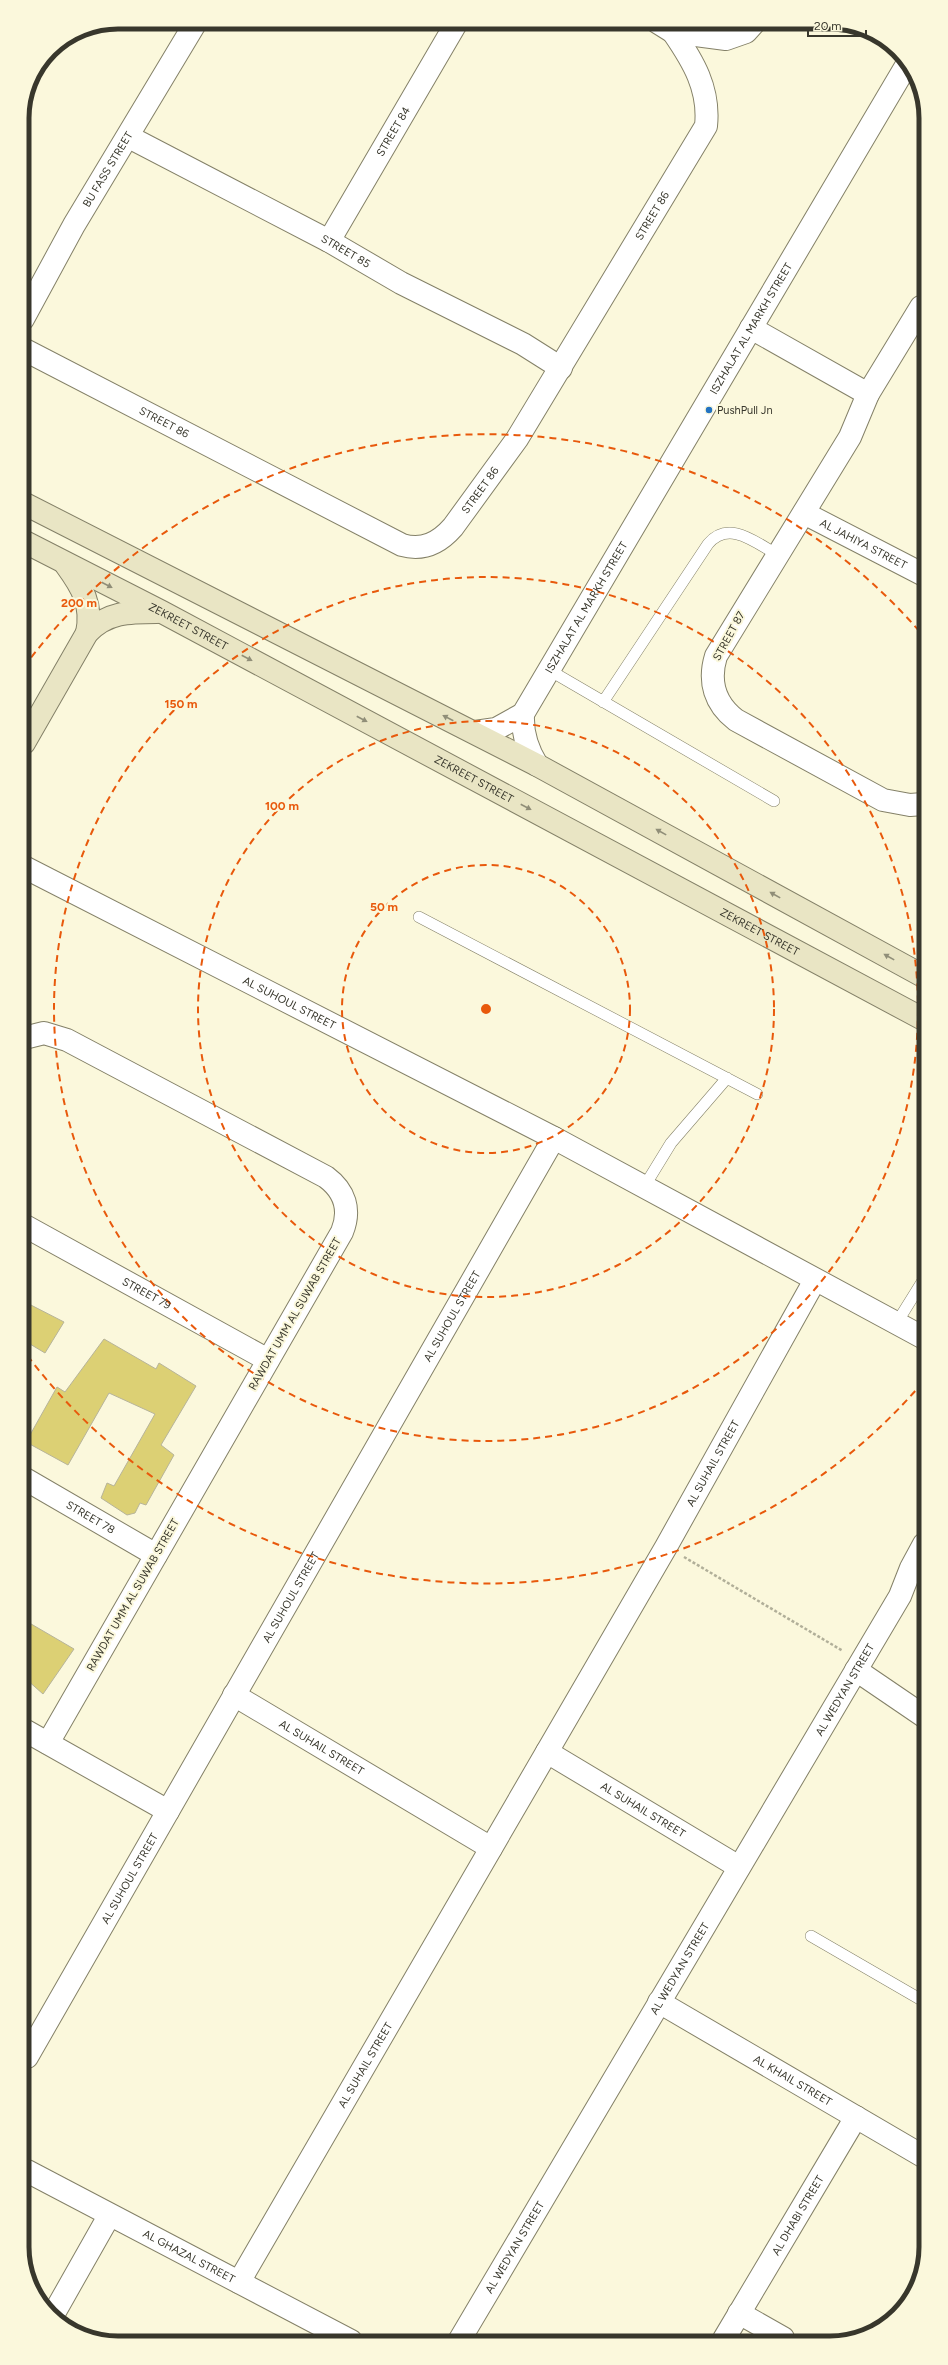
<svg xmlns="http://www.w3.org/2000/svg" width="948" height="2365" viewBox="0 0 948 2365" font-family="Figtree,sans-serif">
<style>
.building{fill:#dcd074;stroke:#b7b49a}
.lines{fill:none;stroke-linecap:round;stroke-linejoin:round}
.lane-casing{stroke:#848168;stroke-width:12}
.street-casing{stroke:#848168;stroke-width:24}
.secondary-casing{stroke:#848168;stroke-width:24}
.path{stroke:#b1af99;stroke-width:2.5;stroke-dasharray:3 2;stroke-linecap:butt}
.lane{stroke:#fff;stroke-width:11}
.street{stroke:#fff;stroke-width:22}
.secondary{stroke:#e9e5c4;stroke-width:22}
.oneway{fill:#908e78}
.ring{fill:none;stroke:#e8590c;stroke-width:2;stroke-dasharray:7 5}
.poi-dot{fill:#2373c2;stroke:#fbf8dc;stroke-width:1.5}
.labels{text-anchor:middle;dominant-baseline:central;stroke-width:4;stroke-linejoin:round;paint-order:stroke}
.street-label{font-size:11px;fill:#38372c;stroke:#fbf8dc}
.poi-label{font-size:11px;fill:#38372c;stroke:#fbf8dc;text-anchor:start}
.rim{fill:none;stroke:#38372c;stroke-width:5}
.centre{fill:#e8590c;stroke:#fbf8dc;stroke-width:2}
.ring-label{font-size:12px;text-anchor:middle;font-weight:bold;fill:#e8590c;stroke:#fbf8dc;stroke-width:4;stroke-linejoin:round;paint-order:stroke}
</style>
<rect width="100%" height="100%" fill="#fbf8dc"/>
<path class="building" d="M 25,1302 L 64,1322 L 45,1353 L 25,1341 Z
M 104,1339 L 156,1369 L 159,1363 L 196,1386 L 161,1445 L 174,1455 L 146,1505 L 140,1503 L 135,1513 L 127,1515 L 101,1498 L 107,1483 L 114,1486 L 155,1414 L 109,1393 L 68,1465 L 26,1442 L 57,1387 L 65,1392 Z
M 26,1621 L 74,1649 L 43,1694 L 26,1679 Z"/>
<g class="lines">
<defs>
<path id="lane" d="M 549,670 L 774,801
M 603,702 L 708,544 C 729,519 756,543 778,555
M 419,917 L 757,1094
M 644,1187 L 671,1143 L 727,1078
M 896,1324 L 924,1279
M 811,1936 L 925,2002"/>
<g id="street">
<path d="M 657,22 L 673,32 L 726,39 L 746,32 L 755,22"/>
<path id="s1" d="M 129,137 L 329,241 L 401,283 L 523,344 L 561,368"/>
<path id="s2" d="M 329,241 L 457,22"/>
<path id="s3" d="M 23,319 L 74,225 L 196,22"/>
<path d="M 751,328 L 868,394 L 850,437 L 716,656 C 708,682 715,704 736,720 L 883,800 L 910,805 L 923,804"/>
<path id="s4" d="M 23,349 L 402,545 C 423,551 439,543 453,527 L 517,439 L 706,126 C 710,89 693,61 673,32"/>
<path d="M 868,394 L 921,307"/>
<path id="s5" d="M 804,513 L 922,574"/>
<path d="M 523,714 C 522,733 527,749 537,765"/>
<path id="s6" d="M 475,732 L 496,729 L 523,714 L 906,66"/>
<path id="s7" d="M 24,867 L 554,1138 L 924,1338"/>
<path d="M 24,1038 L 44,1033 L 67,1040 L 326,1177 C 345,1191 351,1210 342,1232 L 48,1743"/>
<path id="s8" d="M 25,1226 L 268,1360"/>
<path id="s9" d="M 25,1479 L 156,1555"/>
<path d="M 856,1670 L 925,1717"/>
<path id="s10" d="M 234,1695 L 491,1848"/>
<path d="M 26,1731 L 168,1811"/>
<path id="s11" d="M 547,1752 L 739,1867"/>
<path id="s12" d="M 659,2002 L 926,2158"/>
<path id="s13" d="M 27,2057 L 554,1138"/>
<path id="s14" d="M 27,2171 L 351,2341"/>
<path id="s15" d="M 239,2282 L 666,1547 L 815,1280"/>
<path d="M 739,2313 L 783,2338"/>
<path d="M 53,2315 L 109,2216"/>
<path id="s16" d="M 724,2339 L 856,2117"/>
<path id="s17" d="M 459,2341 L 900,1596 L 911,1568 L 924,1544"/>
</g>
<g id="secondary">
<path d="M 23,503 L 537,765 L 923,976"/>
<path id="s18" d="M 23,541 L 162,612 L 923,1019"/>
<path d="M 66,565 C 82,587 93,605 87,633"/>
<path d="M 24,743 L 87,633 C 107,612 129,612 157,612"/>
</g>
</defs>
<use href="#lane" class="lane-casing"/>
<use href="#street" class="street-casing"/>
<use href="#secondary" class="secondary-casing"/>
<path class="path" d="M 684,1557 L 843,1651"/>
<use href="#lane" class="lane"/>
<use href="#street" class="street"/>
<use href="#secondary" class="secondary"/>
</g>
<defs><path id="oneway-solid" d="M-6-.8H1V-3.2L6.5 0L1 3.2V.8H-6Z"/></defs>
<g class="oneway">
<use href="#oneway-solid" transform="translate(107 585) rotate(27)"/>
<use href="#oneway-solid" transform="translate(247 658) rotate(28)"/>
<use href="#oneway-solid" transform="translate(448 718) rotate(-153)"/>
<use href="#oneway-solid" transform="translate(362 719) rotate(28)"/>
<use href="#oneway-solid" transform="translate(526 807) rotate(28)"/>
<use href="#oneway-solid" transform="translate(661 832) rotate(-151)"/>
<use href="#oneway-solid" transform="translate(775 895) rotate(-151)"/>
<use href="#oneway-solid" transform="translate(889 957) rotate(-151)"/>
</g>
<g class="ring">
<circle cx="486" cy="1009" r="144"/>
<circle cx="486" cy="1009" r="288"/>
<circle cx="486" cy="1009" r="432"/>
<path d="M923 1382A575 575 0 0 1 27 1355M24 667A575 575 0 0 1 920 632"/>
</g>
<circle class="poi-dot" cx="709" cy="410" r="4"/>
<g class="labels">
<g class="street-label">
<text stroke="none"><textPath href="#s2" startOffset="127">STREET 84</textPath></text>
<text stroke="none"><textPath href="#s3" startOffset="172">BU FASS STREET</textPath></text>
<text stroke="none"><textPath href="#s4" startOffset="854">STREET 86</textPath></text>
<text stroke="none"><textPath href="#s1" startOffset="245">STREET 85</textPath></text>
<text stroke="none"><textPath href="#s6" startOffset="500">ISZHALAT AL MARKH STREET</textPath></text>
<text stroke="none"><textPath href="#s4" startOffset="159">STREET 86</textPath></text>
<text stroke="none"><textPath href="#s4" startOffset="530">STREET 86</textPath></text>
<text stroke="none"><textPath href="#s5" startOffset="67">AL JAHIYA STREET</textPath></text>
<text stroke="none"><textPath href="#s6" startOffset="176">ISZHALAT AL MARKH STREET</textPath></text>
<text stroke="none"><textPath href="#s18" startOffset="186">ZEKREET STREET</textPath></text>
<text transform="translate(729 636) rotate(-61)">STREET 87</text>
<text stroke="none"><textPath href="#s18" startOffset="510">ZEKREET STREET</textPath></text>
<text stroke="none"><textPath href="#s18" startOffset="834">ZEKREET STREET</textPath></text>
<text stroke="none"><textPath href="#s7" startOffset="298">AL SUHOUL STREET</textPath></text>
<text stroke="none"><textPath href="#s8" startOffset="139">STREET 79</textPath></text>
<text transform="translate(295 1314) rotate(-60)">RAWDAT UMM AL SUWAB STREET</text>
<text stroke="none"><textPath href="#s13" startOffset="854">AL SUHOUL STREET</textPath></text>
<text stroke="none"><textPath href="#s15" startOffset="946">AL SUHAIL STREET</textPath></text>
<text stroke="none"><textPath href="#s9" startOffset="76">STREET 78</textPath></text>
<text transform="translate(133 1595) rotate(-60)">RAWDAT UMM AL SUWAB STREET</text>
<text stroke="none"><textPath href="#s13" startOffset="530">AL SUHOUL STREET</textPath></text>
<text stroke="none"><textPath href="#s17" startOffset="757">AL WEDYAN STREET</textPath></text>
<text stroke="none"><textPath href="#s10" startOffset="102">AL SUHAIL STREET</textPath></text>
<text stroke="none"><textPath href="#s11" startOffset="112">AL SUHAIL STREET</textPath></text>
<text stroke="none"><textPath href="#s13" startOffset="206">AL SUHOUL STREET</textPath></text>
<text stroke="none"><textPath href="#s17" startOffset="433">AL WEDYAN STREET</textPath></text>
<text stroke="none"><textPath href="#s15" startOffset="251">AL SUHAIL STREET</textPath></text>
<text stroke="none"><textPath href="#s12" startOffset="155">AL KHAIL STREET</textPath></text>
<text stroke="none"><textPath href="#s16" startOffset="144">AL DHABI STREET</textPath></text>
<text stroke="none"><textPath href="#s17" startOffset="109">AL WEDYAN STREET</textPath></text>
<text stroke="none"><textPath href="#s14" startOffset="183">AL GHAZAL STREET</textPath></text>
</g>
<g class="poi-label">
<text x="717" y="410">PushPull Jn</text>
</g>
</g>
<path d="M0 0H948V2365H0ZM118 29H830A89 89 0 0 1 919 118V2247A89 89 0 0 1 830 2336H118A89 89 0 0 1 29 2247V118A89 89 0 0 1 118 29Z" fill="#fbf8dc" fill-rule="evenodd"/>
<path class="rim" d="M118 29H830A89 89 0 0 1 919 118V2247A89 89 0 0 1 830 2336H118A89 89 0 0 1 29 2247V118A89 89 0 0 1 118 29Z"/>
<circle cx="486" cy="1009" r="6" class="centre"/>
<g class="ring-label">
<text x="79" y="607">200 m</text>
<text x="181" y="708">150 m</text>
<text x="282" y="810">100 m</text>
<text x="384" y="911">50 m</text>
</g>
<path d="M808 30v6h58v-6" fill="none" stroke="#38372c" stroke-width="2"/>
<text x="814" y="30" font-size="12" fill="#38372c" stroke="#fbf8dc" stroke-width="3" paint-order="stroke">20 m</text>
</svg>
